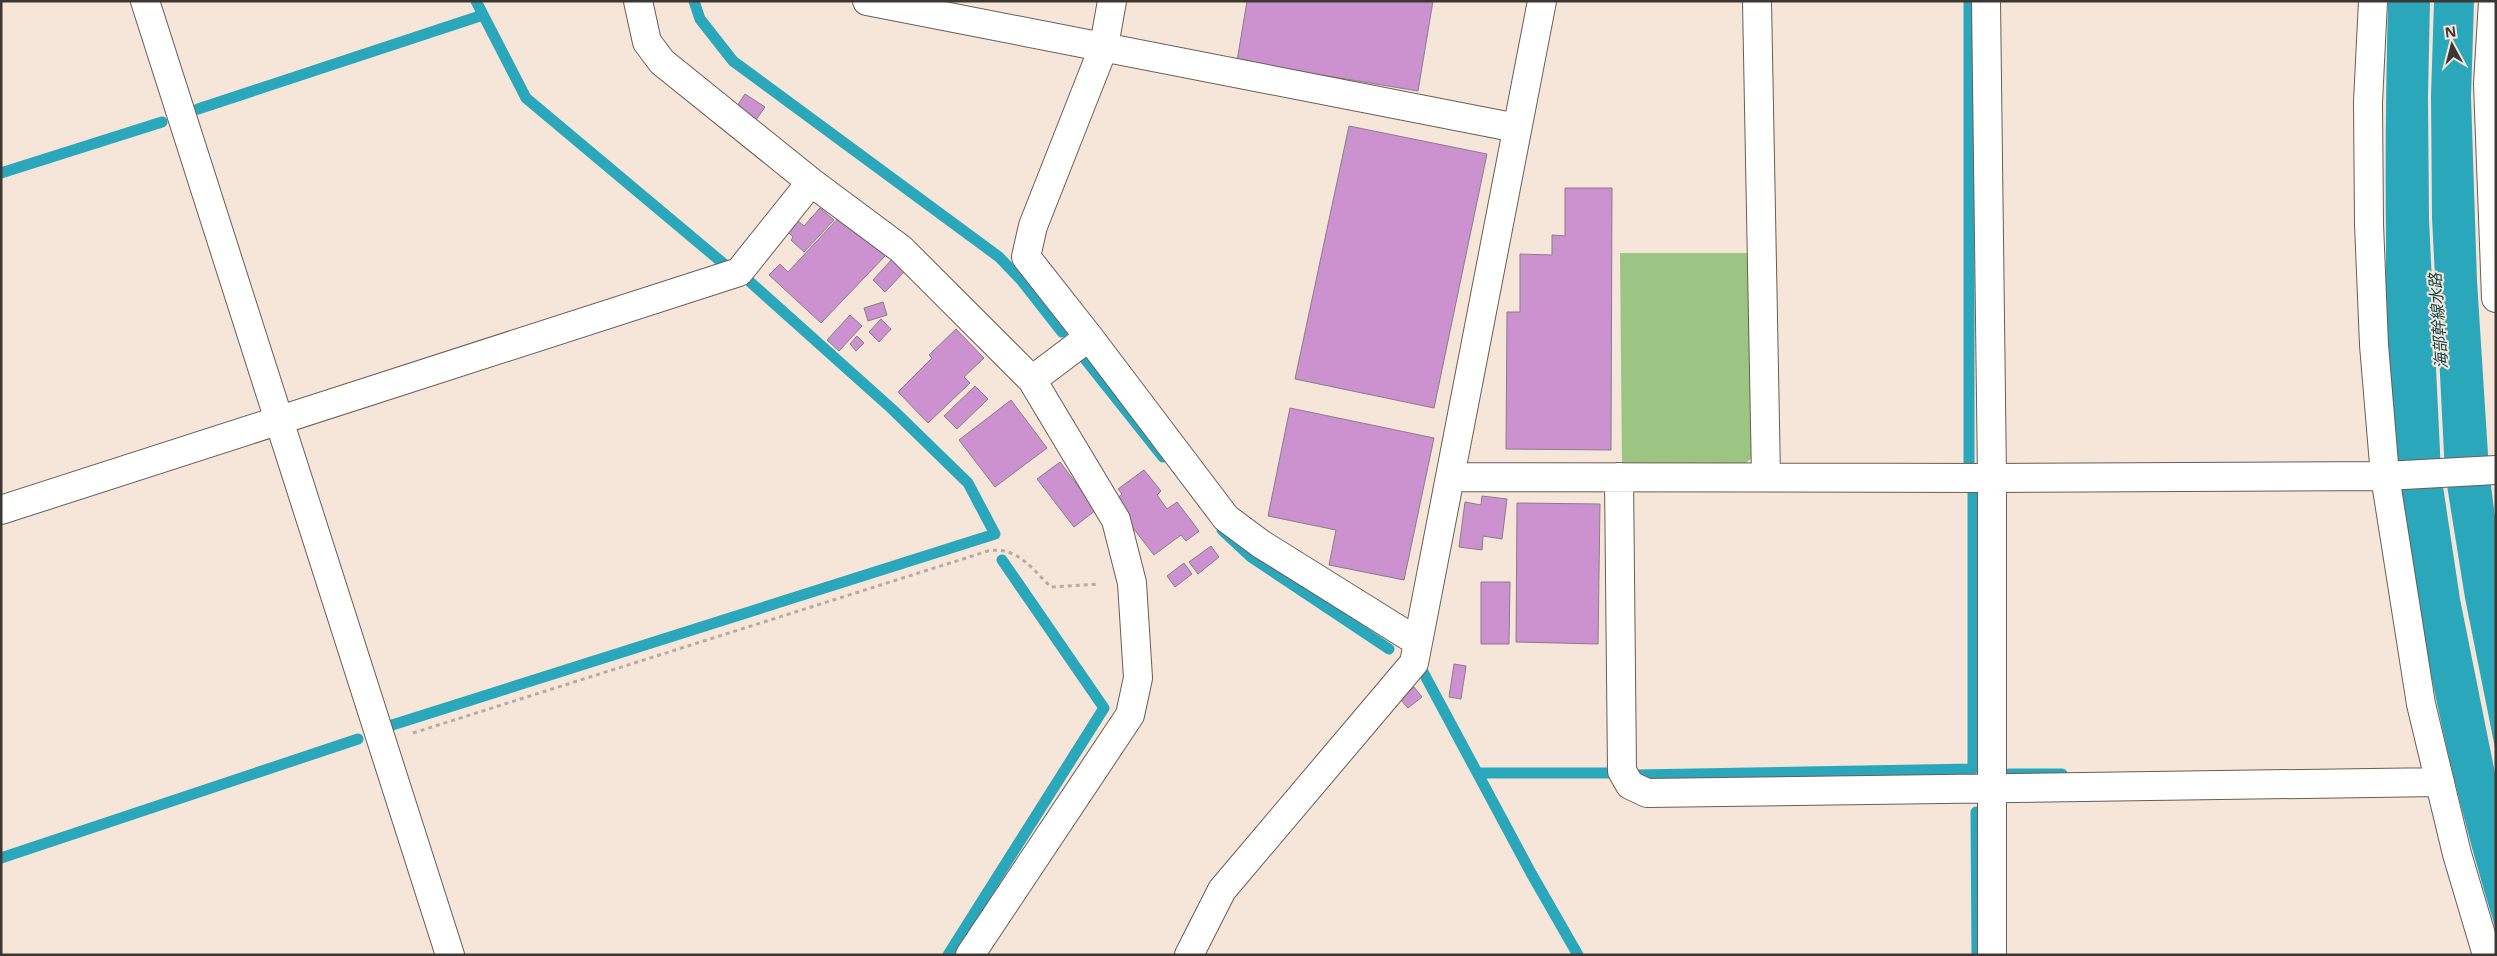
<svg xmlns="http://www.w3.org/2000/svg" width="2497" height="956" viewBox="0 0 2497 956" font-family="'Open Sans','Noto Sans JP',sans-serif">
<style>
.green{fill:#9cc584}
.water{fill:#2aa7bb}
.lines{fill:none;stroke-linecap:round;stroke-linejoin:round}
.stream{stroke:#2aa7bb;stroke-width:11}
.building{fill:#cc92cf;stroke:#897d8a}
.street-casing{stroke:#6a5d52;stroke-width:30}
.path{stroke:#b8aba1;stroke-width:3;stroke-dasharray:4 4;stroke-linecap:butt}
.street{stroke:#fff;stroke-width:28}
.labels{text-anchor:middle;dominant-baseline:central;stroke-width:4;stroke-linejoin:round;paint-order:stroke}
.water-label{font-size:16px;font-style:italic;fill:#10444d;stroke:#f6e6da}
</style>
<rect width="100%" height="100%" fill="#f6e6da"/>
<path class="green" d="M 1620,253 L 1752,253 L 1758,453 L 1740,468 L 1622,466 Z"/>
<path class="water" d="M 2388,1 L 2430,1 L 2428,96 L 2429,219 L 2441,473 L 2460,599 L 2496,778 L 2496,930 C 2437,740 2401,544 2387,346 C 2385,312 2386,277 2386,242 C 2385,162 2386,82 2388,1 Z
M 2434,1 L 2474,1 L 2471,97 L 2477,281 L 2489,470 L 2496,525 L 2496,753 L 2465,598 L 2445,473 L 2432,218 L 2431,96 Z"/>
<g class="lines">
<path class="stream" d="M 476,1 L 526,98 L 724,264
M 694,1 L 700,19 L 733,61 L 999,257 L 1022,281 L 1062,332
M 1969,1 L 1969,466
M 198,109 L 483,15
M 1,173 L 162,122
M 1085,359 L 1163,457
M 1222,530 L 1251,557 L 1389,649
M 1422,670 L 1531,873 L 1578,955
M 389,726 L 995,534 L 968,483 L 892,409 L 749,281
M 1478,773 L 1608,773
M 2009,774 L 2062,774
M 1636,775 L 1973,769 L 1973,492
M 1976,812 L 1977,955
M 1,858 L 358,739
M 948,955 L 1104,708 L 1002,560"/>
</g>
<path class="building" d="M 1247,1 L 1433,1 L 1418,91 L 1237,61 Z
M 745,94 L 765,107 L 756,120 L 737,106 Z
M 1349,126 L 1487,154 L 1434,408 L 1295,379 Z
M 1565,188 L 1612,188 L 1611,450 L 1506,449 L 1507,312 L 1520,312 L 1520,254 L 1552,255 L 1552,235 L 1565,236 Z
M 820,208 L 834,220 L 804,252 L 791,240 L 793,237 L 788,232 L 798,221 L 804,226 Z
M 843,213 L 887,254 L 821,323 L 769,275 L 780,264 L 788,272 Z
M 893,258 L 906,270 L 885,292 L 873,280 Z
M 883,302 L 887,315 L 868,321 L 864,308 Z
M 850,315 L 862,326 L 839,351 L 827,340 Z
M 881,319 L 891,329 L 879,342 L 869,332 Z
M 956,329 L 984,358 L 964,377 L 970,383 L 928,423 L 898,392 L 932,358 L 929,355 Z
M 857,336 L 864,343 L 856,351 L 850,344 Z
M 975,386 L 988,399 L 957,429 L 944,416 Z
M 1011,400 L 1047,448 L 995,487 L 959,440 Z
M 1290,408 L 1434,438 L 1404,580 L 1329,565 L 1336,530 L 1268,516 Z
M 1060,462 L 1096,510 L 1074,527 L 1037,479 Z
M 1144,470 L 1161,491 L 1157,495 L 1167,509 L 1177,502 L 1199,531 L 1186,541 L 1181,535 L 1154,555 L 1113,502 L 1122,494 L 1118,489 Z
M 1482,496 L 1507,499 L 1502,539 L 1483,536 L 1482,550 L 1459,547 L 1465,502 L 1481,505 Z
M 1517,503 L 1600,504 L 1598,644 L 1516,642 Z
M 1211,546 L 1219,557 L 1198,574 L 1189,562 Z
M 1184,563 L 1192,574 L 1175,587 L 1167,576 Z
M 1481,582 L 1510,582 L 1509,644 L 1481,644 Z
M 1454,664 L 1466,666 L 1461,699 L 1449,697 Z
M 1414,687 L 1422,697 L 1408,708 L 1400,699 Z"/>
<g class="lines">
<defs>
<path id="street" d="M 145,1 L 450,955
M 638,1 L 647,42 L 662,62 L 811,182 L 901,249 L 1032,380 L 1116,520 L 1132,583 L 1138,678 L 1130,715 L 970,955
M 867,1 L 1517,128
M 1757,1 L 1766,477
M 1986,1 L 1992,478 L 1992,955
M 2373,1 L 2368,102 L 2369,224 L 2374,345 L 2385,476 L 2421,704 L 2457,854 L 2487,955
M 2493,1 L 2488,84 L 2496,298
M 1089,337 L 1226,518 L 1261,544 L 1418,642
M 1032,380 L 1089,337 L 1026,257 L 1033,226 L 1104,46 L 1112,1
M 1450,477 L 1992,478 L 2385,476 L 2496,470
M 1619,477 L 1622,771 L 1630,785 L 1647,793 L 2440,782
M 1,510 L 739,272 L 811,182
M 1189,955 L 1222,890 L 1414,663 L 1542,1"/>
</defs>
<use href="#street" class="street-casing"/>
<path class="path" d="M 413,733 L 988,551 C 1017,546 1031,568 1051,587 L 1099,584"/>
<use href="#street" class="street"/>
</g>
<g class="labels">
<g class="water-label">
<text transform="translate(2438 321) rotate(-94)">海部幹線水路</text>
</g>
</g>
<rect width="2497" height="956" fill="none" stroke="#3d3732" stroke-width="5"/>
<g transform="translate(2452 45) rotate(353)" stroke="#f6e6da" stroke-width="4" paint-order="stroke">
<path d="M0-4L9 19L0 12L-9 19Z" fill="#3d3732"/>
<text y="-8" font-size="14" font-weight="bold" text-anchor="middle" fill="#3d3732">N</text>
</g>
</svg>
